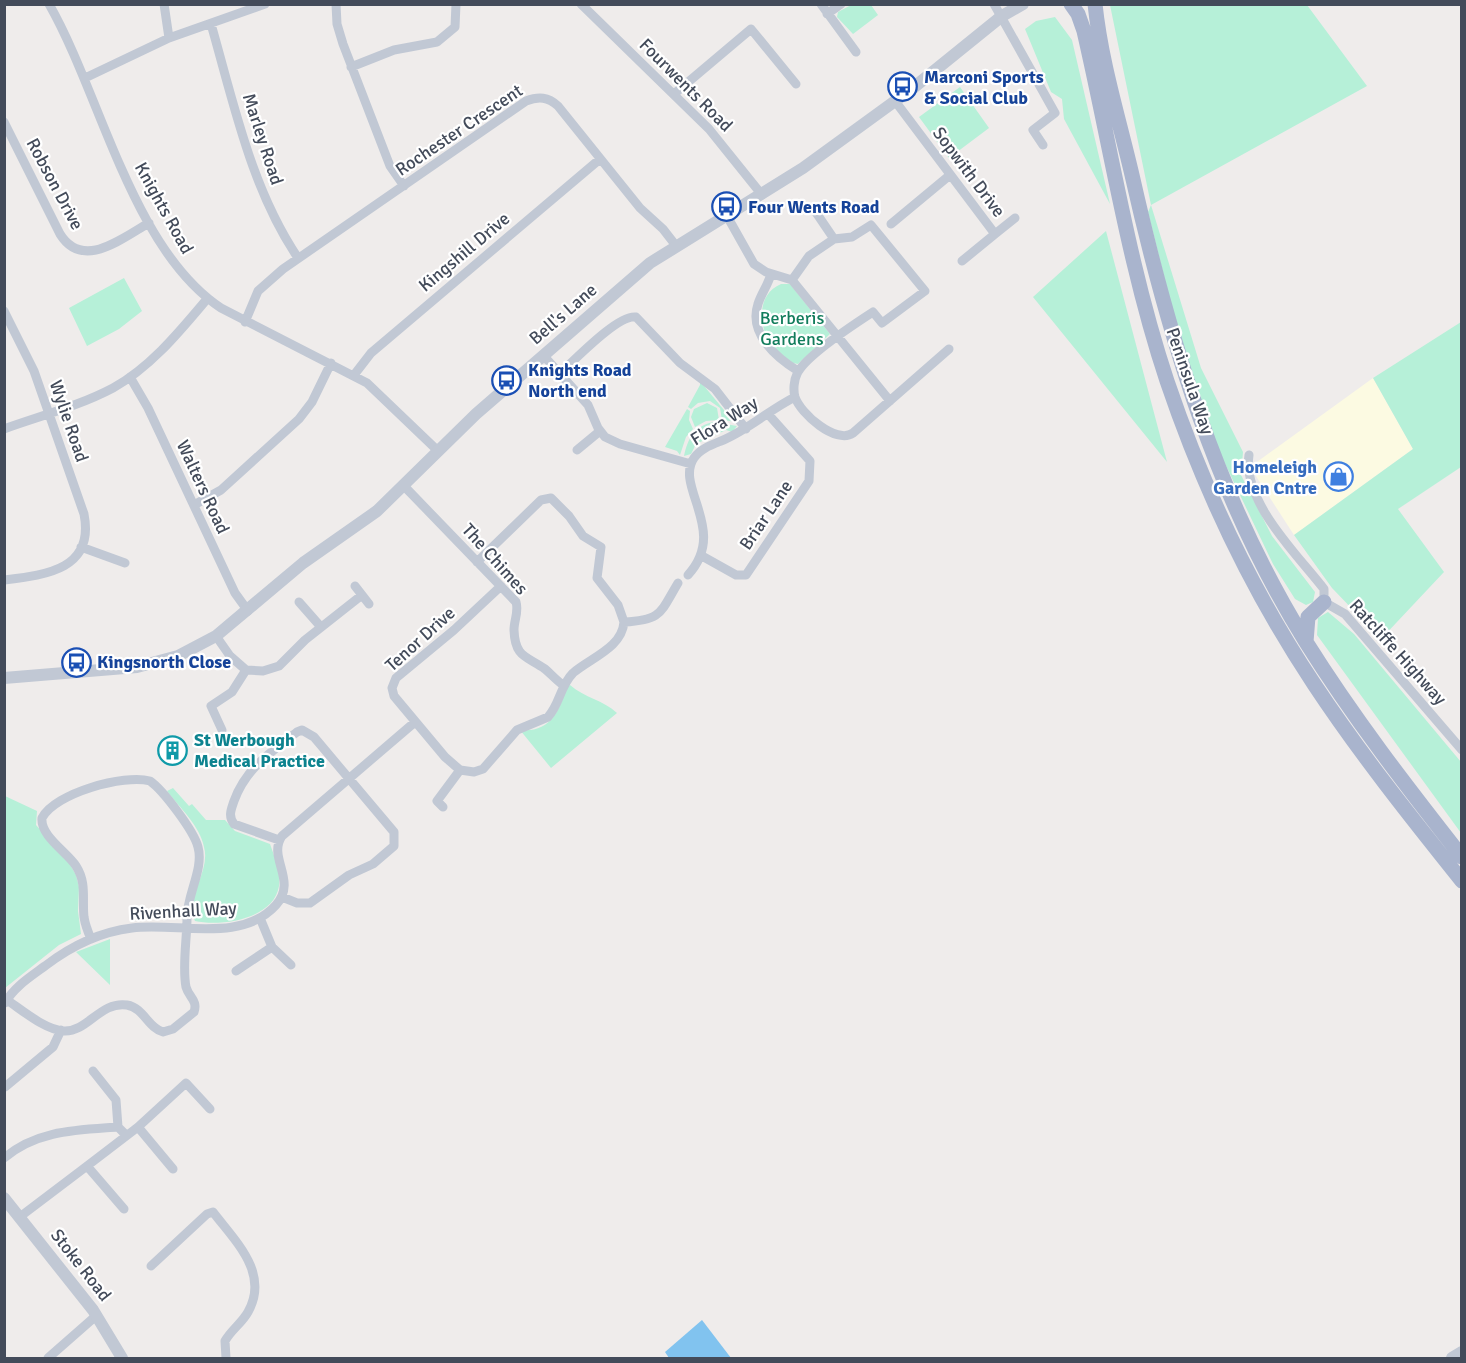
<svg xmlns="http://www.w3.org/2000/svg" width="1466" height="1363" viewBox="0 0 1466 1363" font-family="Signika,sans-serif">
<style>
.commercial{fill:#fcfae2}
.green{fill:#b6f0d8}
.water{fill:#81c3ef}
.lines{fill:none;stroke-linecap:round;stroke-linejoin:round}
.minor{stroke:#c1c8d4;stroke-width:9}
.tertiary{stroke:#c1c8d4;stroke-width:12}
.primary{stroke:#a9b4cd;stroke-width:15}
.labels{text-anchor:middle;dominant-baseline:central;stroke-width:4.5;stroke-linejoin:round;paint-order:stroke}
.transit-label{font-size:18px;font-weight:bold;fill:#164399;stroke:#fff;text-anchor:start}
.street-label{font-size:18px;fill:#434b5a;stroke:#fff}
.park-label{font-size:18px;fill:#127d5c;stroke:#fff}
.shop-label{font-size:18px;font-weight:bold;fill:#366cbe;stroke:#fff;text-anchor:end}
.culture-label{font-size:18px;font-weight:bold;fill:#0d838f;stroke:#fff;text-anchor:start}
</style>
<rect width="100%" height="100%" fill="#efeceb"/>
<path class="commercial" d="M 1373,378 L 1413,449 L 1294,535 L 1250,467 Z"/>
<path class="green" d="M 853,4 L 871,5 L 878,15 L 853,34 L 837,17 L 838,12 Z
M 1110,5 L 1307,5 L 1367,86 L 1151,205 L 1201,368 L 1243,452 L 1241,475 L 1272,536 L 1315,592 L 1313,602 L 1306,605 L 1295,599 L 1273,564 L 1208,428 L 1183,352 L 1148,212 L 1151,205 Z
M 1055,17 L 1072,40 L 1110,204 L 1064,119 L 1062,99 L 1051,92 L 1025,29 L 1036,21 Z
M 960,87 L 989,128 L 949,158 L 919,117 Z
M 1106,231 L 1167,462 L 1033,297 Z
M 124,278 L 142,311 L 119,329 L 87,346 L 69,308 Z
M 781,284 L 790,284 L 830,334 L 798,364 C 765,360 745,299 781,284 Z
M 1461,322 L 1461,467 L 1398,509 L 1444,572 L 1381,639 L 1332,588 L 1294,535 L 1413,449 L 1373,378 Z
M 700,381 L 733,421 L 737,422 L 722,420 L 720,408 L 710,401 L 698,403 L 691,409 L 688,407 L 700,385 Z
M 707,403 L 717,408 L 719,420 L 706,421 L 695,427 L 691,417 L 694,409 Z
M 687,409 L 690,411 L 689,420 L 693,429 L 686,437 L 680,455 L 677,451 L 665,447 Z
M 714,422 L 737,426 L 732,432 L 726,430 L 696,444 L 691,454 L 684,456 C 688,438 694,426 714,422 Z
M 1328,612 L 1354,634 L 1461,762 L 1461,833 L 1317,635 L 1318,618 Z
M 570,685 C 585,698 603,700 617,713 L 551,768 L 520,730 C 549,733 560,712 566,687 Z
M 173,788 L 189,806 L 192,804 L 206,820 L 225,820 L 235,831 L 270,844 C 274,855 281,874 279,886 C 274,919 221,927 195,921 C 184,897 211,872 204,847 C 200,826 180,808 167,791 Z
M 5,796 L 37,811 L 36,825 L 68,861 L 76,875 L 79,887 L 78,911 L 81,934 L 59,945 L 5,988 Z
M 110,939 L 110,985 L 76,952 Z"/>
<path class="water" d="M 702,1320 L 731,1358 L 669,1358 L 665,1352 Z"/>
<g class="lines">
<path class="minor" d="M 49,4 C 101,95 132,249 221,308 L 367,383 L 437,450
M 164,4 L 169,38
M 336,4 L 337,24 L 343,44 L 390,166 L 404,186
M 581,4 L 709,129 L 762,195
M 821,4 L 856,52
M 994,4 L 1055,113 L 1033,130 L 1043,145
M 827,14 L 841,4
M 211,24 C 234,104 251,188 298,258
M 351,67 L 394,50 L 437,42 L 455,27 L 456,4
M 85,78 L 169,38 L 265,4
M 674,94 L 751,29 L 796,84
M 895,101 L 995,234 L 962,261
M 4,122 L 60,234 C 83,271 122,238 149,223
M 815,211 L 834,239
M 727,216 L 754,264 L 766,272 L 792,280 L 890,401
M 891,224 L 950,175
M 995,234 L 1015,218
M 771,274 C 768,285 761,294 758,304 C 748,334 777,358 798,371
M 792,280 L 809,256 L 834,239 L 852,237 L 871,225 L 925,291 L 882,323 L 873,312 C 856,323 805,356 797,374 C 794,380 793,390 795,397 C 800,413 836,445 853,433 L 949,349
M 4,311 L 34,371 L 84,514 C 95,570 45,575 4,580
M 245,322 L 258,291 L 283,269 L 526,101 C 539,96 548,97 558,106 L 640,208 L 663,229 L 677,247
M 543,355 L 588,405 L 598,428 L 605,437 L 620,444 L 691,464
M 559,374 C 574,361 618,314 636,317 L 680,363 L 715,389 L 746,429
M 354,375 L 371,353 L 600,159
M 130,377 L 148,408 L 235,593 L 248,611
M 4,429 C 40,416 79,406 113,388 C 151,367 180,331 207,299
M 577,450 L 600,431
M 1249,455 C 1242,502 1298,555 1324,589 L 1324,602 L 1345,614 L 1462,750
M 404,486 L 516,602 C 519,612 514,620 514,630 C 515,658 527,656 545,669 C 551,674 556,680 563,685
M 194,505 L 221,490 L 299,419 L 312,402 L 331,363
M 81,547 L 125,563
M 702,556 L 736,575 L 746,575 L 809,481 L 810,461 L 768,414
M 477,562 L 541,500 L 551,498 L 569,516 L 583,536 L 601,547 L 597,578 L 618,605 L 624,622
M 688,575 C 729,530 674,487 694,458 C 700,449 711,445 721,441 C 748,430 769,410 795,397
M 355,586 L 369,604
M 501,586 L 454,630 L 396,678 L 392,688 L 394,696 L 445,757 L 460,770 L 474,772 L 483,769 L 517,730 L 548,717 C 560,704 560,686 573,673 C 590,658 622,648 624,622 C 662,620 660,613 678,583
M 299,602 L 321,627
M 216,636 L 230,656 L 246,670
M 222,730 L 211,706 L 232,692 L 246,670 L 263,671 L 279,666 L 305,640 L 362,595
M 443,807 L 437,801 L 460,770
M 279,840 L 234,824 C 228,816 231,810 234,801 C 246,768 270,753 297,732 L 302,730 L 314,737 L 394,832 L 394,846 L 373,864 L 349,875 L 310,903 L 297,903 L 282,897
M 272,947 L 291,965
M 236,971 L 272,947 L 260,918
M 7,1000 C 22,1010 45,1030 64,1031 C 88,1032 100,1001 127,1005 C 144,1008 148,1028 163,1032 L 173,1029 L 194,1012 C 198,1000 189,998 186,987 C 182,967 187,939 187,918 C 187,894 204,869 198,847 C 194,831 163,790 150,781 C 124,774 55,793 42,818 C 40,836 67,852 76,866 C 87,883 82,899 84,917 C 85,924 88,932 91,939
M 5,1003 C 14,987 30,977 45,966 C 71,946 99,932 132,928 C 177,922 241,944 276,905 C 298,880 267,858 282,836 L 415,722
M 93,1071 L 116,1100 L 118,1127
M 5,1087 L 53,1047 L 61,1030
M 138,1127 L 173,1169
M 4,1158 C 37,1130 77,1130 118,1127 L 125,1134
M 124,1209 L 87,1166 L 138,1127 L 186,1083 L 210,1109
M 21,1216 L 87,1166
M 151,1266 L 207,1214 L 213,1212 C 235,1241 270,1273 248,1312 C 242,1323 231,1330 225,1341 L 226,1358
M 48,1358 L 97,1315"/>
<path class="tertiary" d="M 4,678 L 137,667 L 178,656 L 216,636 L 303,563 L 377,511 L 476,414 L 650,263 L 803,168 L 913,88 L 1002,16 L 1023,4
M 4,1198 L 93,1310 L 122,1358
M 1452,1358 L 1462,1352"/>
<path class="primary" d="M 1071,4 L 1078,14 L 1084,31 C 1111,148 1129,267 1167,381 C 1203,487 1252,591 1314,684 C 1359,752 1410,816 1462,881
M 1095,4 C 1101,62 1119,119 1132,175 C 1169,339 1217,499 1306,642 C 1353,717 1407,787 1462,857
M 1306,642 L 1308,617 L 1324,602"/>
</g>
<defs>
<symbol id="bus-ring" viewBox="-11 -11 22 22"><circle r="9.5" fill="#fff" stroke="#1a4fb4" stroke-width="1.5"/><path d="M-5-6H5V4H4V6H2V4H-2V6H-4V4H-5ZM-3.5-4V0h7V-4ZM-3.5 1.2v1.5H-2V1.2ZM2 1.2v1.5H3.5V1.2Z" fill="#1a4fb4"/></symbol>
<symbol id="shop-ring" viewBox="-11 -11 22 22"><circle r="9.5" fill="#fff" stroke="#3f7fe0" stroke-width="1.5"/><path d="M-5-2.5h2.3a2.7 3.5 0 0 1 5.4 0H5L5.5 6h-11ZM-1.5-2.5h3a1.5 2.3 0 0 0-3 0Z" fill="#3f7fe0"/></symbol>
<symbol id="building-ring" viewBox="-11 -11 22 22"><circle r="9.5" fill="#fff" stroke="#0f9aa8" stroke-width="1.5"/><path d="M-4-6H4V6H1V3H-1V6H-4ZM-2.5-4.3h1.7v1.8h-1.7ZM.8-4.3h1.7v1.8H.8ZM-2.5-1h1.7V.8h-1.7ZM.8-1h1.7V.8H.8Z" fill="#0f9aa8"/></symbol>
</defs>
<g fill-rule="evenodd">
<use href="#bus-ring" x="886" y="70" width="33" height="33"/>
<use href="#bus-ring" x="710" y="190" width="33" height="33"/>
<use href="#bus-ring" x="490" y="364" width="33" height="33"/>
<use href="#shop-ring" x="1322" y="460" width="33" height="33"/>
<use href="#bus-ring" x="60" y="646" width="33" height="33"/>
<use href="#building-ring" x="156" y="734" width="33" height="33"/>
</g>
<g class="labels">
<g class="transit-label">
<text x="924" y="77">Marconi Sports<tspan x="924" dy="21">&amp; Social Club</tspan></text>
<text x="748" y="207">Four Wents Road</text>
<text x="528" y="370">Knights Road<tspan x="528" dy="21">North end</tspan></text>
<text x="97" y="662">Kingsnorth Close</text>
</g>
<g class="street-label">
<text transform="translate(686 85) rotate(45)">Fourwents Road</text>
<text transform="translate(459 130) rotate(-34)">Rochester Crescent</text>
<text transform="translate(263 139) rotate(72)">Marley Road</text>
<text transform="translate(969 172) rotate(53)">Sopwith Drive</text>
<text transform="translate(55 184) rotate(62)">Robson Drive</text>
<text transform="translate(164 208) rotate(61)">Knights Road</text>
<text transform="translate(464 252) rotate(-40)">Kingshill Drive</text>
<text transform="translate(563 314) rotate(-41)">Bell's Lane</text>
<text transform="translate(1190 381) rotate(71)">Peninsula Way</text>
<text transform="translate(69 421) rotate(71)">Wylie Road</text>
<text transform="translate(724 421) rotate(-32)">Flora Way</text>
<text transform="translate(203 487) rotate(65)">Walters Road</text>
<text transform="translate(766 515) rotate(-56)">Briar Lane</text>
<text transform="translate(495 559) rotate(48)">The Chimes</text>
<text transform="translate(420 639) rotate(-42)">Tenor Drive</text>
<text transform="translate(1398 652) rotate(48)">Ratcliffe Highway</text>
<text transform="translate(183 911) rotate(-3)">Rivenhall Way</text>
<text transform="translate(81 1265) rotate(52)">Stoke Road</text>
</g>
<g class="park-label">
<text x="792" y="318">Berberis<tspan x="792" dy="21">Gardens</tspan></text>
</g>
<g class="shop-label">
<text x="1317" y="467">Homeleigh<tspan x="1317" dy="21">Garden Cntre</tspan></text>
</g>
<g class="culture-label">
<text x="194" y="740">St Werbough<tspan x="194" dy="21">Medical Practice</tspan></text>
</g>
</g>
<rect width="1466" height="1363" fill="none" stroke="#434b5a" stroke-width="12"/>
</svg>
